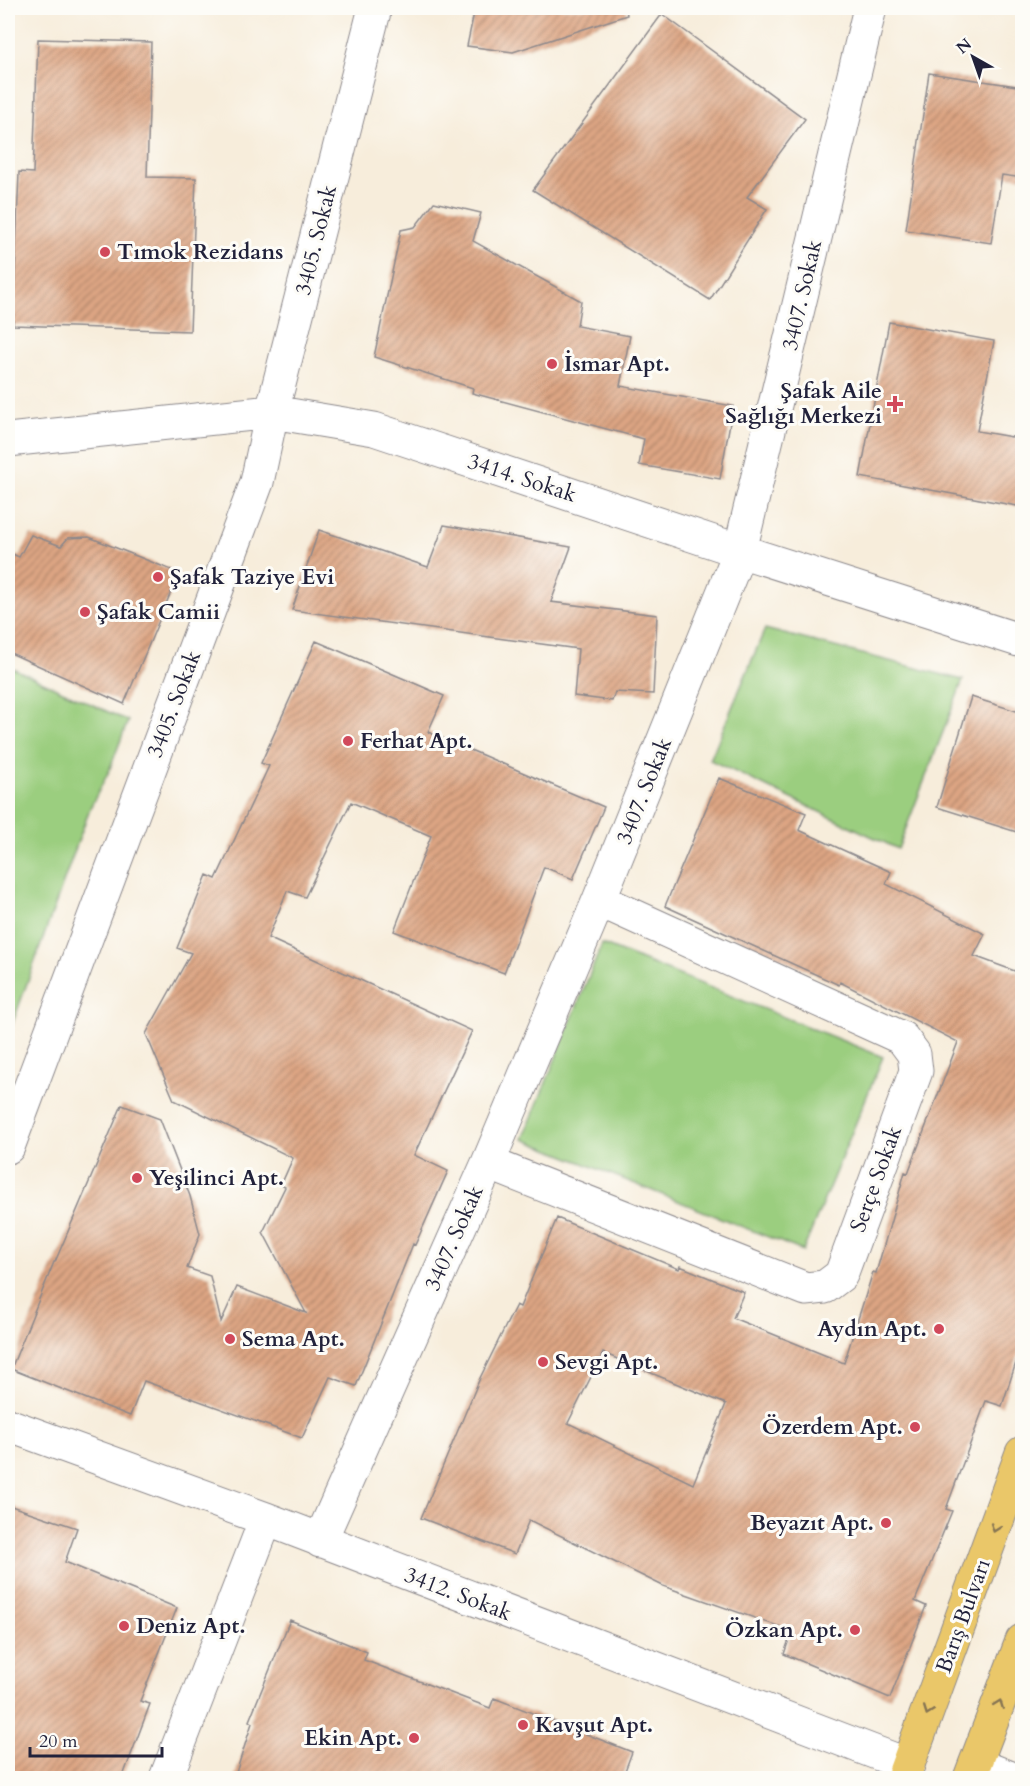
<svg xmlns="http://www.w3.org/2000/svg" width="1030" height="1786" viewBox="0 0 1030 1786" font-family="Cardo,serif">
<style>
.green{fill:#9bce7f;stroke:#5e785d;stroke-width:1.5}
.building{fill:url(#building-hatch);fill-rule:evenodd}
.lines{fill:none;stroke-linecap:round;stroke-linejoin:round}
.minor-casing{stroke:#8c888b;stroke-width:35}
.major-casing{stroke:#8c888b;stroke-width:35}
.minor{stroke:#fff;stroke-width:33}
.major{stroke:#eac769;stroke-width:33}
.oneway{stroke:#867452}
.poi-dot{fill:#d1495b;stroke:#fdfcf7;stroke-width:2}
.labels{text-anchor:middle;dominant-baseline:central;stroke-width:6;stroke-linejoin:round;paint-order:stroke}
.street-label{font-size:22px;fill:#22223b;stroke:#fdfcf7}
.poi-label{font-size:22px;font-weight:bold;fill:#22223b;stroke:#fdfcf7;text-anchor:start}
</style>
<defs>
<pattern id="building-hatch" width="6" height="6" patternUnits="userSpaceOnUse" patternTransform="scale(1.5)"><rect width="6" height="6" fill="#dda583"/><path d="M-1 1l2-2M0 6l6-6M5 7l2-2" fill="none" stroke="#b3866c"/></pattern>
</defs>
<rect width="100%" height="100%" fill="#fdfcf7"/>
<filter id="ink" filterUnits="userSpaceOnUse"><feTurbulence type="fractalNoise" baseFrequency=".0167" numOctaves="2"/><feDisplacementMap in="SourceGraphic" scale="12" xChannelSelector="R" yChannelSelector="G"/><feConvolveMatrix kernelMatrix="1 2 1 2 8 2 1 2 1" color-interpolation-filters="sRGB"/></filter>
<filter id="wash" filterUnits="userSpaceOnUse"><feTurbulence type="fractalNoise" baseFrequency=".008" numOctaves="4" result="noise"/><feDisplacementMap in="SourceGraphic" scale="24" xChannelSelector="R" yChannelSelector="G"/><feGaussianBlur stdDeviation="1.35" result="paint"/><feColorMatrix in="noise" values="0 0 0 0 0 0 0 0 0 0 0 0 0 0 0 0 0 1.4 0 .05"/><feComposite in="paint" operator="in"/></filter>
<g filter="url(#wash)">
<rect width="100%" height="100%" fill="#f7eddb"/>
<path class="green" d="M 765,629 L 963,680 L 898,849 L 710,760 Z
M 8,666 L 128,721 L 109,771 L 90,808 L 8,1036 Z
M 602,944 L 883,1057 L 803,1251 L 523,1139 Z"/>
<g id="blocks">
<path class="building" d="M 475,8 L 626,8 L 627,15 L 513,52 L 467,46 Z
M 662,14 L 805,119 L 747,197 L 767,209 L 710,300 L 533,190 Z
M 38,39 L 151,42 L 147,177 L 196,178 L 190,331 L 13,325 L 19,172 L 33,173 Z
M 929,73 L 1023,87 L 1023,178 L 1002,175 L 991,243 L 906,230 Z
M 434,202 L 481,213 L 473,241 L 581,301 L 577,326 L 630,336 L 620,386 L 733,406 L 720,479 L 639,465 L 644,439 L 472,393 L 473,388 L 374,357 L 401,230 L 415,227 Z
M 889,322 L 994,341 L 977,431 L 1023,439 L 1023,507 L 860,477 Z
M 444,525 L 571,547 L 551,602 L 657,615 L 653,694 L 615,692 L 612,701 L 574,696 L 578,649 L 292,610 L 319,530 L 428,567 Z
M 31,535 L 61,546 L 68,538 L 89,537 L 179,573 L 124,704 L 8,652 L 8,552 L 19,557 Z
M 316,641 L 444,696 L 428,732 L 604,807 L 573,879 L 544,867 L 504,973 L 394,931 L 431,836 L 351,802 L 305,897 L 287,891 L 268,938 L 472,1031 L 414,1155 L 448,1171 L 415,1245 L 413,1244 L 356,1386 L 330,1377 L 302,1438 L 144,1381 L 130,1416 L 11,1369 L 54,1262 L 55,1262 L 122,1105 L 160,1119 L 190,1196 L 200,1234 L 187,1268 L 210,1276 L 221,1322 L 237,1287 L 306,1313 L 263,1232 L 285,1187 L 281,1185 L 293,1158 L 174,1100 L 146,1034 L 191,953 L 177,948 L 207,875 L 216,879 L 269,766 L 261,763 Z
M 971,697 L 1023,713 L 1023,834 L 937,807 Z
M 719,778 L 806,813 L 799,830 L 891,872 L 886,884 L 985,934 L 974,956 L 1023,974 L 1023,1341 L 1002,1406 L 986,1401 L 946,1509 L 952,1511 L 915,1601 L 926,1606 L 890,1698 L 784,1654 L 792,1631 L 663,1586 L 529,1520 L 515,1554 L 421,1518 L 480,1378 L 516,1305 L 520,1307 L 557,1218 L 679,1269 L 680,1266 L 744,1292 L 733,1318 L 844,1363 L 873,1272 L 876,1273 L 905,1172 L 908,1173 L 958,1042 L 840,982 L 839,985 L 665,906 ZM 603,1353 L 726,1404 L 693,1484 L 568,1423 Z
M 8,1505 L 77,1528 L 65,1562 L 177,1608 L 140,1701 L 150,1704 L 122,1779 L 8,1779 Z
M 290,1620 L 367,1652 L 364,1660 L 490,1708 L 494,1698 L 632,1752 L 622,1779 L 234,1779 L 252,1723 L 249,1721 Z"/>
</g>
</g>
<g filter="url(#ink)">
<use href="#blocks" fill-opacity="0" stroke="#8c888b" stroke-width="1.5"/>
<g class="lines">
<defs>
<path id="minor" d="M 8,440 L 272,412 L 374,429 L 740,551 L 1022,641
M 8,1147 L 257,482 L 272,412 L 375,8
M 488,1163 L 806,1289 L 825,1287 L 841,1275 L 916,1071 L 914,1054 L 902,1038 L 599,900
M 8,1425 L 266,1519 L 908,1765
M 320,1541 L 488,1163 L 599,900 L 740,551 L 870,8
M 976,1764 L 1011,1778
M 166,1778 L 266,1519"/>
<path id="major" d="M 903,1778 L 1022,1453
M 970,1778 L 1022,1641"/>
</defs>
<use href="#minor" class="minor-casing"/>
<use href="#major" class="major-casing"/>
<use href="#minor" class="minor"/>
<use href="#major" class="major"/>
</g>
<defs><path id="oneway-chevron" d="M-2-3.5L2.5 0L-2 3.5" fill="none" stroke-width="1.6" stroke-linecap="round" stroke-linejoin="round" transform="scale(1.5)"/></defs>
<g class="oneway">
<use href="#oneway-chevron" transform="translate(995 1528) rotate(110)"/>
<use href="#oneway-chevron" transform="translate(999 1704) rotate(-69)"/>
<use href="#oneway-chevron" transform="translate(928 1711) rotate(110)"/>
</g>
</g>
<g class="poi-dot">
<circle cx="105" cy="252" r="6"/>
<circle cx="552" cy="364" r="6"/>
<path d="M892 395h6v6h6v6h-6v6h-6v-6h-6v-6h6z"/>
<circle cx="158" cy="577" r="6"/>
<circle cx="85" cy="612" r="6"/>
<circle cx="348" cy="741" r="6"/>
<circle cx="137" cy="1178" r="6"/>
<circle cx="939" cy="1329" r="6"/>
<circle cx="230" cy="1339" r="6"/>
<circle cx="543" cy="1362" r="6"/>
<circle cx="915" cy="1427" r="6"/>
<circle cx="886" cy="1523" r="6"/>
<circle cx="124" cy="1626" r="6"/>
<circle cx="855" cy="1630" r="6"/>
<circle cx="523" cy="1725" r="6"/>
<circle cx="414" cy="1738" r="6"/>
</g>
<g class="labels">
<g class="street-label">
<text transform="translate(316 240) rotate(-76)">3405. Sokak</text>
<text transform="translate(802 295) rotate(-77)">3407. Sokak</text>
<text transform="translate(522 478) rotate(18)">3414. Sokak</text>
<text transform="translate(174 704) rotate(-69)">3405. Sokak</text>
<text transform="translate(644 791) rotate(-68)">3407. Sokak</text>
<text transform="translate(876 1179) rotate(-70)">Serçe Sokak</text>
<text transform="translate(454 1238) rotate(-66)">3407. Sokak</text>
<text transform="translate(458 1594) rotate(21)">3412. Sokak</text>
<text transform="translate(963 1616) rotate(-70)">Barış Bulvarı</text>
</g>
<g class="poi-label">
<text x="117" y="252">Tımok Rezidans</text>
<text x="564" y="364">İsmar Apt.</text>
<text x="882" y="391" text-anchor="end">Şafak Aile<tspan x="882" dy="25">Sağlığı Merkezi</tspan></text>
<text x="170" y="577">Şafak Taziye Evi</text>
<text x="97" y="612">Şafak Camii</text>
<text x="360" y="741">Ferhat Apt.</text>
<text x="149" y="1178">Yeşilinci Apt.</text>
<text x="927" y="1329" text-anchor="end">Aydın Apt.</text>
<text x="242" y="1339">Sema Apt.</text>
<text x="555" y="1362">Sevgi Apt.</text>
<text x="903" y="1427" text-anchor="end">Özerdem Apt.</text>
<text x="874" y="1523" text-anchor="end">Beyazıt Apt.</text>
<text x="136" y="1626">Deniz Apt.</text>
<text x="843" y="1630" text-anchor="end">Özkan Apt.</text>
<text x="535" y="1725">Kavşut Apt.</text>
<text x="402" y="1738" text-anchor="end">Ekin Apt.</text>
</g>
</g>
<rect width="1030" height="1786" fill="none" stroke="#fdfcf7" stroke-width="30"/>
<g transform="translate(973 57) rotate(320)" stroke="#fdfcf7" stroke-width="4.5" paint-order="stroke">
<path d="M0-4.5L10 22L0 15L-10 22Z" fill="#22223b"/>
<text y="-9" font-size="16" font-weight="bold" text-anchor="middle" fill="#22223b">N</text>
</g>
<path d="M30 1747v9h132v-9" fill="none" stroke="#22223b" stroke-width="3"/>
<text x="39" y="1747" font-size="18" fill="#22223b" stroke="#fdfcf7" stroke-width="4.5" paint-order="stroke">20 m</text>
</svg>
